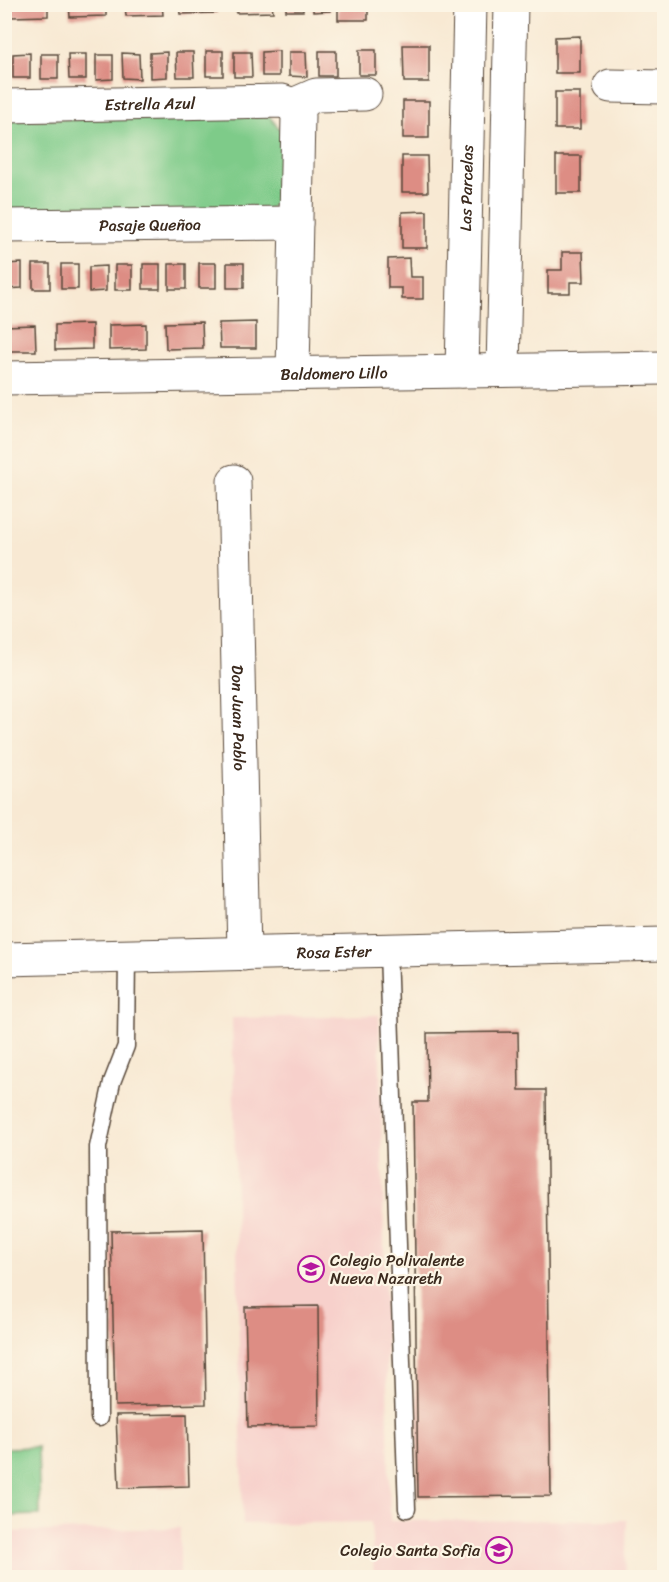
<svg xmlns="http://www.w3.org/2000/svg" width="669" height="1582" viewBox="0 0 669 1582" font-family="Sriracha,sans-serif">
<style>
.built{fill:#f7d0cb}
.green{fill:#7ecb89;stroke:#5c7a54;stroke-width:1.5}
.building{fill:#dd8d84}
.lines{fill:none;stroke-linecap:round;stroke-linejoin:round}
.lane-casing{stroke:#574739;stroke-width:19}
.street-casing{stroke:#574739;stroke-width:35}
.lane{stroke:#fff;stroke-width:16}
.street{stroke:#fff;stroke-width:33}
.labels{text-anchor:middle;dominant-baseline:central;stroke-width:4.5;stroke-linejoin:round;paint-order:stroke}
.street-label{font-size:16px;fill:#3b2a1e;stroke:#fcf5e5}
.poi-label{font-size:16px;fill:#3b2a1e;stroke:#fcf5e5;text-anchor:start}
</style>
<rect width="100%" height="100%" fill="#fcf5e5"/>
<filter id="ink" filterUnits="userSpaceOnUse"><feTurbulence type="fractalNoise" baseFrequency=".0167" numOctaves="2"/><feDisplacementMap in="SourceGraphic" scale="12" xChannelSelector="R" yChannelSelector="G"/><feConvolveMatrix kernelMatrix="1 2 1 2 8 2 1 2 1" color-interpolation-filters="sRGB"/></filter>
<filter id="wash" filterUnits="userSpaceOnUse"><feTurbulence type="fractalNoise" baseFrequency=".008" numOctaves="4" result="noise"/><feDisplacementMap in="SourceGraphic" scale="24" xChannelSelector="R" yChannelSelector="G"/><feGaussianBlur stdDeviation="1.35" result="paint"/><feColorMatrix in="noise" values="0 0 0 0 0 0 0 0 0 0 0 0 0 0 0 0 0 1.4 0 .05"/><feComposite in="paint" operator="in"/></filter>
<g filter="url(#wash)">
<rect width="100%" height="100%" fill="#f8e9d3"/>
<path class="built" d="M 379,1015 L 390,1521 L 627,1520 L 625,1577 L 374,1577 L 371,1522 L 243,1524 L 232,1018 Z
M 180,1528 L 180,1577 L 5,1577 L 5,1532 Z"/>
<path class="green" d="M 269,116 L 282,132 L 282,198 L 267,211 L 5,218 L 4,120 Z
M 38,1447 L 40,1515 L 5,1516 L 5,1448 Z"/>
<g id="blocks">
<path class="building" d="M 11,4 L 48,4 L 48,16 L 11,17 Z
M 69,4 L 106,4 L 106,16 L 70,17 Z
M 125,4 L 162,4 L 163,15 L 126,16 Z
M 179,4 L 216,4 L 217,13 L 180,14 Z
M 236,4 L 272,4 L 273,12 L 236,13 Z
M 286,4 L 303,4 L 303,11 L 286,11 Z
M 313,4 L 330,4 L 330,11 L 313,12 Z
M 338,4 L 368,4 L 368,20 L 338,20 Z
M 396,4 L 433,4 L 433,8 L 396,10 Z
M 580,36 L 580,73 L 555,73 L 555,37 Z
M 403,45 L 429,45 L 429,82 L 404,82 Z
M 359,50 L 376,50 L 376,75 L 359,75 Z
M 206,51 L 223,51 L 223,76 L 206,76 Z
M 279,51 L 279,76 L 262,76 L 262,52 Z
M 319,51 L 336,51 L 336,76 L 319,76 Z
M 167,52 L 167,77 L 150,78 L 150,53 Z
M 176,52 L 193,52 L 194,77 L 177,77 Z
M 234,52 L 251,52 L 252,77 L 234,77 Z
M 289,52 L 306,52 L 307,77 L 289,76 Z
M 30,53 L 30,78 L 13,78 L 13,54 Z
M 122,53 L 139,54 L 140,79 L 123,78 Z
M 41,54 L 58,54 L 58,79 L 41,79 Z
M 68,54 L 86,54 L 86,79 L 69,79 Z
M 96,55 L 113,55 L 113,79 L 96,80 Z
M 555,92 L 580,92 L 580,129 L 555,129 Z
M 403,101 L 429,101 L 429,138 L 403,138 Z
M 402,156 L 427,156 L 428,192 L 402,192 Z
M 556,156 L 581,156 L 581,193 L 556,193 Z
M 427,211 L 427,248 L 402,248 L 402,212 Z
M 562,252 L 583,252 L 584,282 L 570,282 L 570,293 L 548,293 L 548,270 L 562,270 Z
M 409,258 L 410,277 L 423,277 L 423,299 L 402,299 L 402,288 L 388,288 L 388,259 Z
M 22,263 L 22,288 L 5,289 L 5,264 Z
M 199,263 L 216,263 L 216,288 L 199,288 Z
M 227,263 L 244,263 L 244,288 L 227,288 Z
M 33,264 L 50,264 L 50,289 L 33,289 Z
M 61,264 L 78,264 L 78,289 L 61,289 Z
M 143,264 L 160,264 L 160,289 L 143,289 Z
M 169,264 L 186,264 L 186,289 L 169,289 Z
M 115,265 L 132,265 L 132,290 L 115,290 Z
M 106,266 L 106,291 L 89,292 L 89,267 Z
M 202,322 L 203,348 L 166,349 L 165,323 Z
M 256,322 L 256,348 L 220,348 L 219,323 Z
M 92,324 L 92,349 L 55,350 L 55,325 Z
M 146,324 L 146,349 L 109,350 L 109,325 Z
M 35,325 L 36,351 L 4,351 L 4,326 Z
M 518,1032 L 519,1090 L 546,1090 L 551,1496 L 418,1497 L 413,1102 L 428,1102 L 427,1033 Z
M 203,1229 L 206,1404 L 115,1406 L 111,1231 Z
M 318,1306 L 319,1426 L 248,1427 L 245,1307 Z
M 187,1414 L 189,1486 L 119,1488 L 116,1415 Z"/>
</g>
</g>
<g filter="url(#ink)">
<use href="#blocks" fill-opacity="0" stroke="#574739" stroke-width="1.5"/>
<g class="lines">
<defs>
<path id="lane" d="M 388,951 L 407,1509
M 99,1418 L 98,1147 L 112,1082 L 126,1046 L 127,957"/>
<g id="street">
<path d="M 610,86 L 664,87"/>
<path d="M 293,105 L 316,95 L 365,94"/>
<path id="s1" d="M 4,106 L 282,101 L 293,105 L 298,116 L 293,373"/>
<path id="s2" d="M 4,226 L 296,223"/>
<path d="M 503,370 L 511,4"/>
<path id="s3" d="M 462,371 L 470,4"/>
<path id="s4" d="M 4,378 L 664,368"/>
<path id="s5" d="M 234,481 L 244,954"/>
<path id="s6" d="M 4,959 L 664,944"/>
</g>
</defs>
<use href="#lane" class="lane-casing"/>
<use href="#street" class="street-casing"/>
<use href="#lane" class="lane"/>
<use href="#street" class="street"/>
</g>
</g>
<defs>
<symbol id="school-ring" viewBox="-11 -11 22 22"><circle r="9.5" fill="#fcf5e5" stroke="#b5179e" stroke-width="1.5"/><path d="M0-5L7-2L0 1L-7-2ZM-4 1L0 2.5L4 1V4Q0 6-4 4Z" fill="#b5179e"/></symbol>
</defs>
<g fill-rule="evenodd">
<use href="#school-ring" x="296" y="1254" width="30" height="30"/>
<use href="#school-ring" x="484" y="1535" width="30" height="30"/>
</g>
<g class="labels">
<g class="street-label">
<text stroke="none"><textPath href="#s1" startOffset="146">Estrella Azul</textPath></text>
<text stroke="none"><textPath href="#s3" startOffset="183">Las Parcelas</textPath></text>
<text stroke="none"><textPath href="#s2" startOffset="146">Pasaje Queñoa</textPath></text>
<text stroke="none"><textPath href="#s4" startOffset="330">Baldomero Lillo</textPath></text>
<text stroke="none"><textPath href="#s5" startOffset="237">Don Juan Pablo</textPath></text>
<text stroke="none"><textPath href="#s6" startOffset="330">Rosa Ester</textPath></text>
</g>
<g class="poi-label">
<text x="330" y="1260">Colegio Polivalente<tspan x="330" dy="18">Nueva Nazareth</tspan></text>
<text x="480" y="1550" text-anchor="end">Colegio Santa Sofia</text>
</g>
</g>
<rect width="669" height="1582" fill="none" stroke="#fcf5e5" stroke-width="24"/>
</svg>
